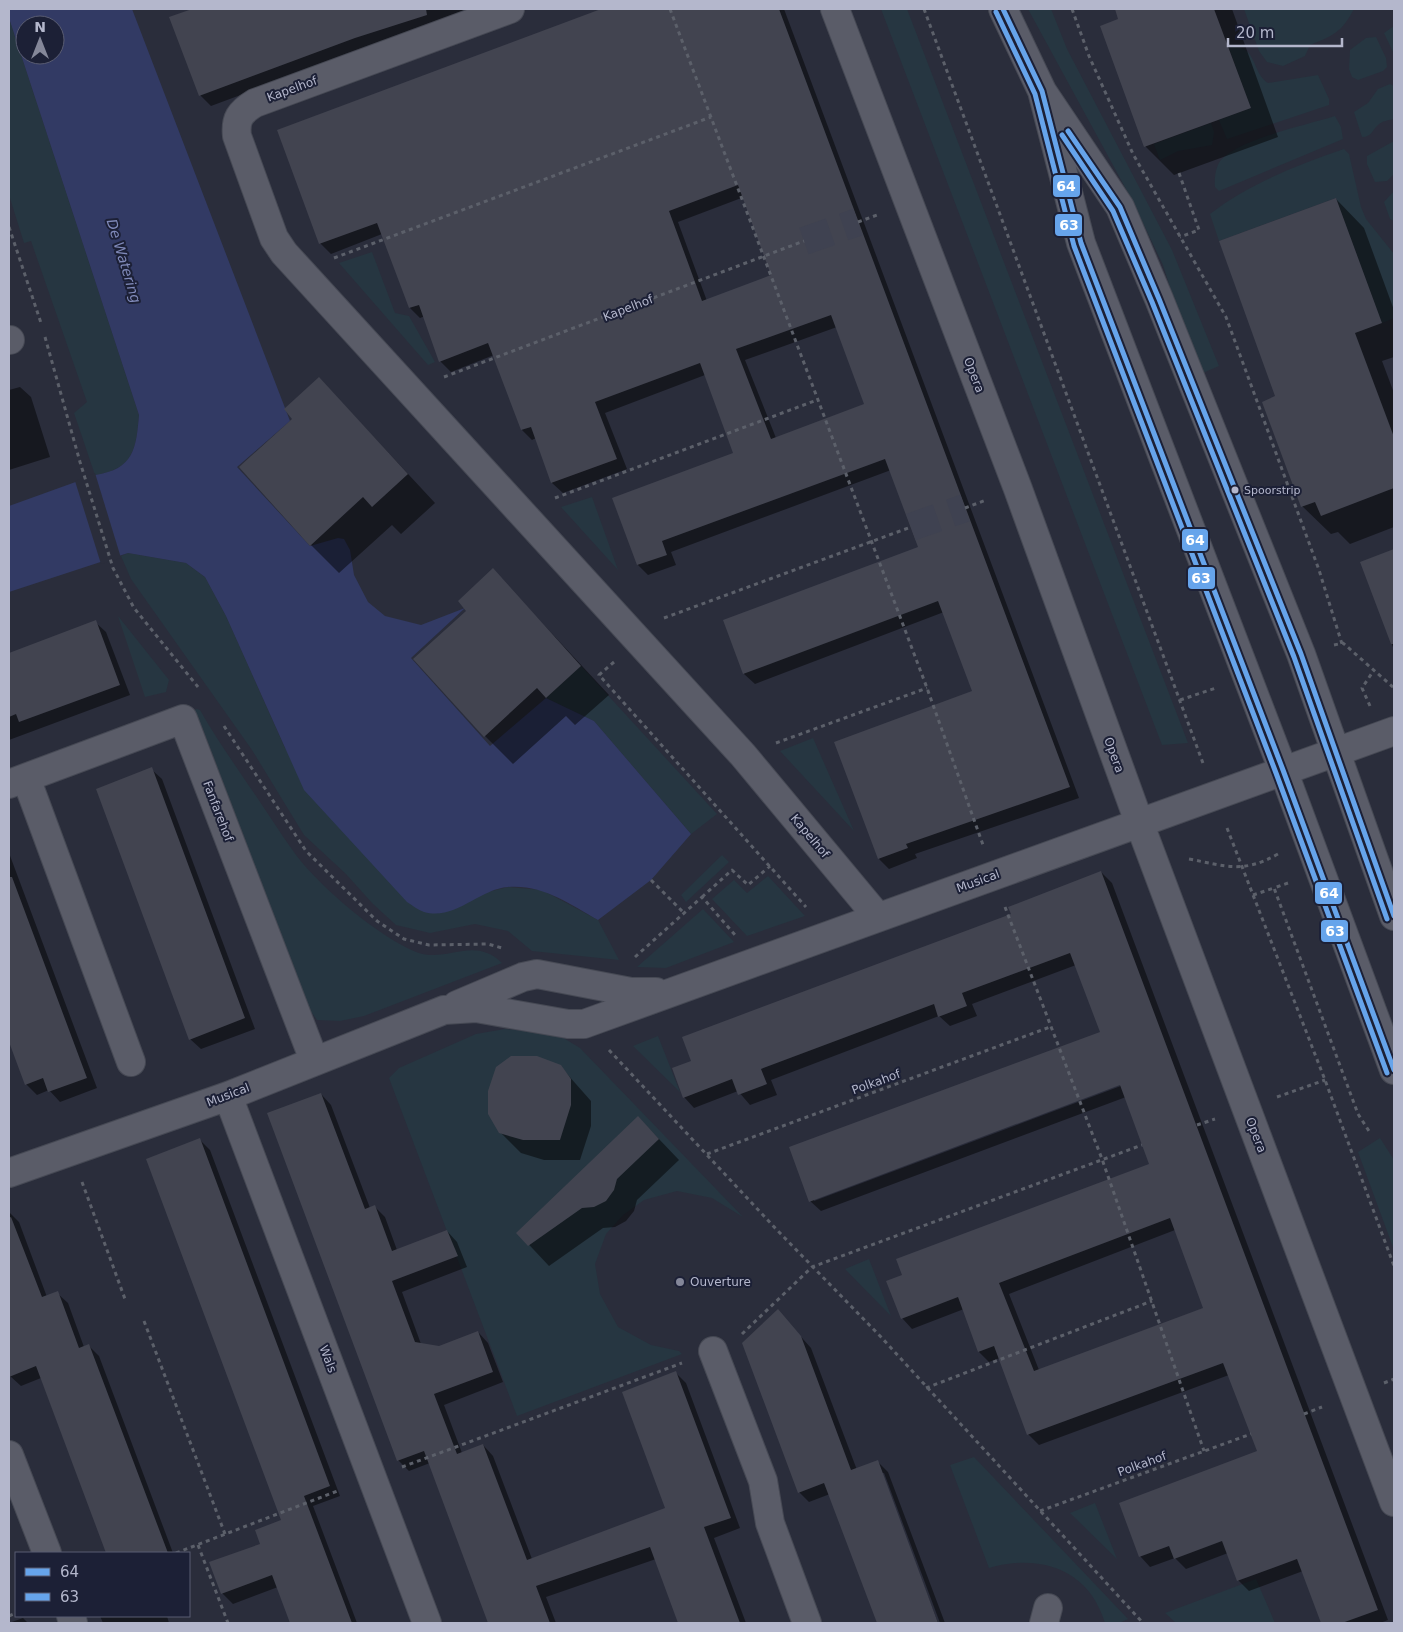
<svg xmlns="http://www.w3.org/2000/svg" width="1403" height="1632" viewBox="0 0 1403 1632" font-family="'DejaVu Sans',sans-serif">
<style>
.green{fill:#263641}
.water{fill:#323a64;fill-rule:evenodd}
.pier{fill:#2a2d3b}
.shadow{fill:#0007;fill-rule:evenodd}
.building{fill:#424450;fill-rule:evenodd}
.lines{fill:none;stroke-linecap:round;stroke-linejoin:round}
.minor-tunnel{stroke:#3f4251;stroke-width:28;stroke-dasharray:28 14;stroke-linecap:butt}
.minor-casing{stroke:#464954;stroke-width:30}
.path{stroke:#5c606a;stroke-width:3;stroke-dasharray:4 4;stroke-linecap:butt}
.minor{stroke:#5a5c68;stroke-width:28}
.bus-1-casing{stroke:#1c2036;stroke-width:9}
.bus-2-casing{stroke:#1c2036;stroke-width:9}
.bus-1{stroke:#66a4eb;stroke-width:5}
.bus-2{stroke:#66a4eb;stroke-width:5}
.bus-dot{fill:#b4b7cc;stroke:#1c2036;stroke-width:2}
.poi-dot{fill:#848799;stroke:#1c2036;stroke-width:2}
.labels{text-anchor:middle;dominant-baseline:central;stroke-width:4;stroke-linejoin:round;paint-order:stroke}
.bus-label{font-size:11px;fill:#b4b7cc;stroke:#1c2036;text-anchor:start}
.street-label{font-size:12px;fill:#b4b7cc;stroke:#1c2036}
.poi-label{font-size:12px;fill:#b4b7cc;stroke:#1c2036;text-anchor:start}
.water-label{font-size:14px;font-style:italic;fill:#808aba;stroke:#1c2036}
.line-badge{stroke:#1c2036;stroke-width:2}
.badge-label{font-size:14px;text-anchor:middle;font-weight:bold;fill:#fff}
</style>
<rect width="100%" height="100%" fill="#2a2d3b"/>
<path class="green" d="M 881,9 L 907,9 L 1188,743 L 1162,745 Z
M 1028,9 L 1051,9 L 1067,49 L 1172,250 L 1219,366 L 1198,375 L 1163,265 L 1132,200 Z
M 1244,9 L 1354,9 C 1342,32 1333,36 1310,45 L 1305,56 L 1283,66 L 1267,62 L 1259,51 Z
M 9,18 L 139,415 C 136,449 134,469 95,475 L 74,413 L 87,402 L 31,241 L 24,243 L 9,195 Z
M 1394,26 L 1394,54 L 1384,33 Z
M 1376,37 L 1386,58 L 1387,67 L 1383,71 L 1358,80 L 1352,77 L 1349,69 L 1350,50 L 1366,38 Z
M 1234,47 C 1257,47 1252,73 1268,83 L 1318,75 L 1329,99 L 1329,105 L 1227,139 L 1219,120 L 1251,108 L 1229,48 Z
M 1390,84 L 1394,86 L 1394,119 C 1389,120 1382,121 1378,125 C 1372,130 1372,137 1362,137 L 1354,112 L 1368,103 L 1378,89 Z
M 1335,116 L 1341,127 L 1343,139 L 1219,191 L 1215,187 C 1214,178 1216,163 1223,158 C 1245,138 1306,125 1335,116 Z
M 1211,123 L 1214,132 L 1212,145 L 1178,151 L 1160,160 L 1154,144 Z
M 1394,141 L 1394,174 L 1387,181 L 1375,182 L 1367,164 L 1367,156 Z
M 1344,149 L 1349,154 L 1361,207 L 1366,219 L 1394,254 L 1394,318 L 1382,323 L 1336,198 L 1219,241 L 1210,214 C 1247,185 1299,164 1344,149 Z
M 1394,191 L 1394,221 L 1390,219 L 1384,202 Z
M 372,252 L 395,313 L 409,316 L 435,362 L 428,365 L 339,263 Z
M 592,497 L 618,570 L 561,507 Z
M 128,553 L 186,563 L 205,577 L 226,616 L 285,748 L 488,892 L 508,887 L 542,890 L 598,920 L 619,960 L 532,951 L 508,931 L 475,924 L 430,933 L 396,925 L 373,904 L 346,874 L 304,835 L 252,750 L 131,579 L 121,556 Z
M 118,616 L 169,680 L 166,692 L 145,697 Z
M 581,666 L 717,814 L 691,834 L 594,721 L 546,698 Z
M 197,709 L 200,710 C 214,735 231,759 247,783 C 264,807 279,832 296,855 C 320,887 379,937 416,952 C 448,964 473,935 502,963 L 364,1016 L 340,1021 L 317,1020 L 307,1006 L 202,727 L 191,717 L 191,711 Z
M 813,738 L 854,831 L 780,751 Z
M 722,855 L 729,862 L 686,902 L 681,895 Z
M 768,876 L 805,916 L 747,936 L 712,899 L 734,880 L 747,893 Z
M 703,909 L 734,942 L 666,968 L 637,967 Z
M 505,1029 L 557,1034 L 580,1048 L 743,1217 L 712,1198 L 677,1191 L 644,1200 L 623,1215 L 606,1234 L 595,1264 L 600,1294 L 618,1327 L 651,1345 L 679,1351 L 682,1354 L 517,1416 L 389,1078 L 399,1068 L 476,1034 Z
M 658,1036 L 680,1092 L 633,1046 Z
M 1380,1138 L 1394,1160 L 1394,1250 L 1358,1152 Z
M 869,1259 L 891,1316 L 845,1269 Z
M 974,1457 L 1128,1619 L 1119,1623 L 1105,1623 C 1089,1569 1040,1553 989,1568 L 950,1465 Z
M 1095,1503 L 1117,1559 L 1070,1513 Z
M 1256,1579 L 1275,1623 L 1176,1623 L 1165,1613 Z"/>
<path class="water" d="M 9,9 L 132,9 L 290,421 L 237,467 L 310,546 L 338,538 L 344,539 L 350,550 L 354,575 L 368,602 L 385,616 L 421,625 L 465,608 L 411,658 L 490,746 L 546,698 L 594,721 L 691,834 L 651,880 L 598,920 C 570,904 542,884 508,887 C 479,889 455,921 424,912 C 418,910 412,905 407,902 L 304,790 L 226,616 L 205,577 L 186,563 L 128,553 L 9,592 L 9,506 L 95,475 C 134,469 136,449 139,415 L 9,18 ZM 25,25 L 55,25 L 55,55 L 25,55 Z"/>
<path class="pier" d="M 95,473 L 121,558 L 101,564 L 75,481 Z"/>
<path class="shadow" d="M 196,9 L 472,9 L 211,106 L 200,95 L 171,18 Z
M 604,9 L 784,9 L 1079,798 L 915,854 L 917,858 L 889,869 L 879,859 L 974,691 L 944,612 L 755,684 L 744,674 L 725,621 L 920,548 L 891,470 L 671,552 L 676,565 L 648,575 L 638,565 L 613,499 L 735,454 L 705,375 L 605,413 L 627,469 L 563,493 L 552,483 L 536,438 L 532,440 L 522,430 L 494,355 L 451,372 L 440,361 L 425,316 L 420,318 L 410,308 L 382,234 L 331,254 L 320,243 L 279,130 ZM 744,197 L 773,276 L 707,301 L 678,222 ZM 837,327 L 866,404 L 776,438 L 745,360 Z
M 1116,9 L 1232,9 L 1278,137 L 1174,175 L 1146,147 L 1101,27 L 1120,20 Z
M 1336,199 L 1364,228 L 1394,310 L 1394,357 L 1382,361 L 1394,393 L 1394,527 L 1350,544 L 1338,532 L 1331,534 L 1302,506 L 1277,397 Z
M 319,378 L 435,503 L 401,534 L 392,525 L 339,573 L 311,545 L 294,419 Z
M 20,387 L 31,397 L 50,457 L 9,470 L 9,390 Z
M 1394,550 L 1394,650 L 1362,562 Z
M 493,570 L 609,695 L 575,725 L 566,716 L 513,764 L 485,736 L 468,611 Z
M 95,622 L 106,632 L 130,695 L 9,740 L 9,654 Z
M 151,769 L 162,779 L 255,1029 L 201,1049 L 190,1039 Z
M 9,853 L 97,1088 L 60,1102 L 49,1090 L 37,1095 L 26,1084 L 9,1037 Z
M 1101,872 L 1112,883 L 1388,1620 L 1380,1623 L 1323,1623 L 1303,1571 L 1249,1591 L 1238,1580 L 1228,1553 L 1186,1569 L 1175,1558 L 1150,1567 L 1140,1556 L 1120,1504 L 1259,1452 L 1229,1375 L 1039,1445 L 1028,1434 L 1000,1358 L 989,1362 L 979,1352 L 964,1309 L 912,1329 L 902,1318 L 888,1282 L 904,1275 L 898,1260 L 1151,1165 L 1126,1097 L 821,1211 L 810,1201 L 791,1148 L 1102,1033 L 1076,965 L 972,1004 L 977,1016 L 950,1026 L 939,1016 L 771,1080 L 777,1095 L 750,1105 L 738,1091 L 694,1108 L 684,1097 L 673,1069 L 693,1062 L 684,1038 L 1012,915 L 1010,908 ZM 1125,1081 L 1126,1084 L 814,1201 L 814,1198 ZM 1175,1230 L 1205,1308 L 1039,1370 L 1009,1294 Z
M 560,1066 L 591,1101 L 591,1126 L 580,1160 L 544,1160 L 521,1153 L 500,1132 Z
M 321,1094 L 331,1105 L 370,1208 L 375,1207 L 385,1217 L 397,1250 L 447,1231 L 457,1242 L 467,1267 L 402,1292 L 421,1344 L 439,1347 L 478,1332 L 488,1343 L 503,1382 L 444,1405 L 462,1453 L 483,1445 L 493,1456 L 532,1559 L 667,1508 L 676,1373 L 686,1383 L 740,1528 L 714,1538 L 746,1623 L 680,1623 L 656,1559 L 546,1597 L 556,1623 L 490,1623 L 430,1463 L 409,1471 L 398,1460 Z
M 638,1117 L 679,1160 L 637,1200 L 634,1211 L 626,1221 L 615,1227 L 603,1228 L 549,1266 L 518,1233 Z
M 200,1140 L 210,1150 L 340,1496 L 313,1506 L 357,1623 L 291,1623 L 278,1587 L 233,1604 L 222,1593 L 282,1521 Z
M 9,1212 L 19,1222 L 47,1297 L 57,1293 L 68,1303 L 84,1347 L 89,1346 L 99,1356 L 173,1553 L 107,1553 L 41,1378 L 21,1386 L 10,1376 Z
M 778,1311 L 811,1348 L 857,1470 L 878,1462 L 888,1472 L 945,1623 L 940,1623 L 884,1473 L 881,1473 L 938,1623 L 878,1623 L 830,1494 L 809,1502 L 799,1492 Z
M 100,1616 L 167,1616 L 169,1623 L 103,1623 Z
M 23,1618 L 28,1623 L 9,1623 Z"/>
<path class="building" d="M 192,9 L 426,9 L 427,15 L 355,38 L 199,96 L 169,17 Z
M 601,9 L 779,9 L 1070,787 L 906,844 L 908,848 L 878,859 L 834,742 L 972,691 L 938,601 L 743,674 L 723,620 L 918,547 L 885,459 L 662,541 L 667,555 L 637,565 L 612,498 L 733,453 L 700,363 L 595,402 L 617,459 L 551,483 L 531,427 L 521,430 L 488,343 L 439,362 L 419,305 L 409,308 L 377,223 L 319,244 L 277,130 ZM 738,185 L 771,275 L 702,301 L 669,211 ZM 831,315 L 864,404 L 771,439 L 736,349 Z
M 1115,9 L 1214,9 L 1251,108 L 1144,147 L 1100,26 L 1118,19 Z
M 1336,198 L 1382,323 L 1355,333 L 1394,437 L 1394,488 L 1321,516 L 1315,502 L 1301,507 L 1262,402 L 1275,396 L 1219,241 Z
M 319,377 L 408,474 L 372,507 L 363,497 L 310,546 L 239,467 L 292,419 L 284,409 Z
M 1394,549 L 1394,644 L 1391,644 L 1360,562 Z
M 493,568 L 581,666 L 546,698 L 537,688 L 484,737 L 413,659 L 466,611 L 458,601 Z
M 96,620 L 120,685 L 19,722 L 16,714 L 9,717 L 9,653 Z
M 152,767 L 245,1018 L 189,1040 L 96,789 Z
M 1101,871 L 1378,1610 L 1342,1623 L 1321,1623 L 1297,1559 L 1237,1581 L 1222,1541 L 1174,1559 L 1169,1546 L 1139,1557 L 1119,1503 L 1257,1451 L 1223,1363 L 1027,1435 L 994,1346 L 978,1352 L 958,1297 L 901,1319 L 886,1281 L 902,1275 L 896,1259 L 1149,1164 L 1120,1085 L 809,1202 L 789,1147 L 1100,1032 L 1070,953 L 962,993 L 967,1006 L 938,1017 L 934,1004 L 761,1069 L 767,1084 L 738,1095 L 732,1079 L 683,1098 L 672,1068 L 691,1061 L 682,1037 L 1011,914 L 1008,907 ZM 1170,1218 L 1203,1308 L 1034,1371 L 999,1283 Z
M 9,877 L 12,877 L 87,1078 L 48,1092 L 43,1078 L 25,1085 L 9,1042 Z
M 511,1056 L 537,1056 L 561,1065 L 571,1079 L 571,1105 L 560,1140 L 523,1140 L 499,1133 L 488,1114 L 488,1091 L 496,1067 Z
M 321,1093 L 365,1209 L 375,1205 L 392,1251 L 447,1230 L 458,1256 L 392,1281 L 415,1342 L 439,1346 L 478,1331 L 493,1372 L 434,1394 L 457,1454 L 483,1444 L 527,1560 L 665,1508 L 622,1392 L 676,1371 L 731,1518 L 704,1527 L 740,1623 L 678,1623 L 650,1547 L 536,1586 L 550,1623 L 488,1623 L 424,1451 L 397,1461 L 267,1113 Z
M 638,1116 L 659,1139 L 617,1179 L 614,1190 L 606,1201 L 594,1207 L 582,1208 L 528,1246 L 516,1233 Z
M 200,1138 L 330,1486 L 304,1496 L 352,1623 L 290,1623 L 272,1575 L 221,1594 L 209,1562 L 260,1544 L 255,1530 L 281,1520 L 146,1159 Z
M 11,1217 L 42,1297 L 58,1291 L 79,1348 L 89,1344 L 168,1553 L 106,1553 L 36,1366 L 9,1377 L 9,1218 Z
M 778,1309 L 801,1336 L 851,1470 L 878,1460 L 938,1623 L 877,1623 L 824,1483 L 798,1493 L 742,1343 Z"/>
<g class="lines">
<path class="minor-tunnel" d="M 804,241 L 858,222
M 911,527 L 965,508"/>
<defs>
<path id="minor" d="M 510,9 L 255,103 C 240,112 235,119 237,136 L 274,238 L 284,253 L 743,755 L 877,916
M 835,9 L 1018,489 L 1139,822 L 1394,1502
M 1003,9 L 1042,91 L 1120,207 L 1159,299 L 1301,654 L 1394,916
M 1042,91 L 1081,243 L 1283,770 L 1394,1070
M 9,340 L 10,340
M 26,778 L 131,1062
M 9,784 L 183,719 L 314,1060
M 457,1005 L 523,977 L 537,974 L 631,992 L 656,992
M 228,1096 L 427,1623
M 9,1173 L 228,1096 L 444,1010 L 476,1008 L 568,1024 L 584,1024 L 1394,731
M 713,1351 L 763,1481 L 770,1523 L 807,1623
M 9,1455 L 47,1553
M 71,1616 L 73,1623
M 1044,1623 L 1048,1608"/>
</defs>
<use href="#minor" class="minor-casing"/>
<path class="path" d="M 670,9 L 927,688 L 983,845
M 924,9 L 1204,766
M 1072,9 L 1089,56 L 1133,154 L 1226,317 L 1319,570 L 1342,644
M 1179,173 L 1199,230 L 1180,237
M 858,222 L 877,215
M 9,227 L 41,323
M 334,258 L 711,117
M 45,337 L 80,462 L 113,568 L 134,608 L 198,687
M 444,377 L 804,241
M 555,498 L 817,400
M 965,508 L 986,500
M 664,618 L 911,527
M 1334,645 L 1343,643 L 1394,688
M 614,662 L 599,675 L 806,907
M 1180,700 L 1216,688
M 1370,706 L 1362,688 L 1374,670
M 224,726 L 306,851 L 377,921 L 404,939 L 429,945 L 488,944 L 502,948
M 776,743 L 927,688
M 1227,828 L 1325,1080 L 1394,1266
M 1189,859 C 1226,866 1243,874 1278,854
M 651,880 L 684,913
M 1288,883 L 1274,888 L 1358,1114 L 1369,1131
M 1253,895 L 1274,888
M 702,897 L 732,870 L 748,885 L 770,866
M 1005,907 L 1102,1159 L 1204,1451
M 635,957 L 702,897 L 735,935
M 609,1050 L 777,1230 L 881,1337 L 1143,1623
M 1277,1097 L 1325,1080
M 1197,1125 L 1215,1119
M 707,1154 L 1050,1027
M 82,1182 L 125,1299
M 144,1321 L 225,1534
M 742,1334 L 812,1267 L 1142,1145
M 1384,1383 L 1394,1379
M 926,1388 L 1152,1301
M 1304,1414 L 1322,1407
M 402,1467 L 682,1363
M 1040,1511 L 1251,1434
M 198,1545 L 228,1623
M 176,1553 L 340,1490
M 9,1616 L 16,1613"/>
<use href="#minor" class="minor"/>
<defs>
<path id="bus-1" d="M 1003,9 L 1042,91 L 1081,243 L 1283,770 L 1394,1070
M 1068,131 L 1120,207 L 1159,299 L 1301,654 L 1394,916"/>
<path id="bus-2" d="M 996,12 L 1035,94 L 1074,246 L 1276,773 L 1387,1073
M 1062,135 L 1113,211 L 1152,302 L 1294,657 L 1387,919"/>
</defs>
<use href="#bus-1" class="bus-1-casing"/>
<use href="#bus-2" class="bus-2-casing"/>
<use href="#bus-1" class="bus-1"/>
<use href="#bus-2" class="bus-2"/>
</g>
<circle class="bus-dot" cx="1235" cy="490" r="4.5"/>
<circle class="poi-dot" cx="680" cy="1282" r="5"/>
<g class="labels">
<g class="bus-label">
<text x="1244" y="490">Spoorstrip</text>
</g>
<g class="street-label">
<text transform="translate(292 89) rotate(-20)">Kapelhof</text>
<text transform="translate(628 308) rotate(-21)">Kapelhof</text>
<text transform="translate(974 375) rotate(69)">Opera</text>
<text transform="translate(1114 755) rotate(70)">Opera</text>
<text transform="translate(218 811) rotate(69)">Fanfarehof</text>
<text transform="translate(810 836) rotate(50)">Kapelhof</text>
<text transform="translate(978 881) rotate(-20)">Musical</text>
<text transform="translate(876 1082) rotate(-20)">Polkahof</text>
<text transform="translate(228 1095) rotate(-21)">Musical</text>
<text transform="translate(1256 1135) rotate(69)">Opera</text>
<text transform="translate(328 1359) rotate(69)">Wals</text>
<text transform="translate(1142 1464) rotate(-20)">Polkahof</text>
</g>
<g class="poi-label">
<text x="690" y="1282">Ouverture</text>
</g>
<g class="water-label">
<text transform="translate(124 261) rotate(73)">De Watering</text>
</g>
</g>
<g class="line-badge">
<rect x="1052" y="174" width="29" height="24" rx="5" fill="#66a4eb"/>
<rect x="1054" y="213" width="29" height="24" rx="5" fill="#66a4eb"/>
<rect x="1181" y="528" width="28" height="24" rx="5" fill="#66a4eb"/>
<rect x="1187" y="566" width="29" height="24" rx="5" fill="#66a4eb"/>
<rect x="1314" y="881" width="29" height="24" rx="5" fill="#66a4eb"/>
<rect x="1320" y="919" width="29" height="24" rx="5" fill="#66a4eb"/>
</g>
<g class="badge-label">
<text x="1066" y="191">64</text>
<text x="1069" y="230">63</text>
<text x="1195" y="545">64</text>
<text x="1201" y="583">63</text>
<text x="1329" y="898">64</text>
<text x="1335" y="936">63</text>
</g>
<rect width="1403" height="1632" fill="none" stroke="#b4b7cc" stroke-width="20"/>
<rect x="15" y="1552" width="175" height="65" fill="#1c2036" stroke="#595c72"/>
<rect x="25" y="1568" width="25" height="8" fill="#66a4eb" stroke="#595c72"/>
<text x="60" y="1577" font-size="15" fill="#b4b7cc">64</text>
<rect x="25" y="1593" width="25" height="8" fill="#66a4eb" stroke="#595c72"/>
<text x="60" y="1602" font-size="15" fill="#b4b7cc">63</text>
<g transform="translate(40 40)"><circle r="24" fill="#1c2036" stroke="#595c72"/>
<path d="M0-4L9 19L0 12L-9 19Z" fill="#848799"/>
<text y="-8" font-size="14" font-weight="bold" text-anchor="middle" fill="#b4b7cc">N</text>
</g>
<path d="M1228 38v8h114v-8" fill="none" stroke="#b4b7cc" stroke-width="2.5"/>
<text x="1236" y="38" font-size="15" fill="#b4b7cc" stroke="#1c2036" stroke-width="4" paint-order="stroke">20 m</text>
</svg>
